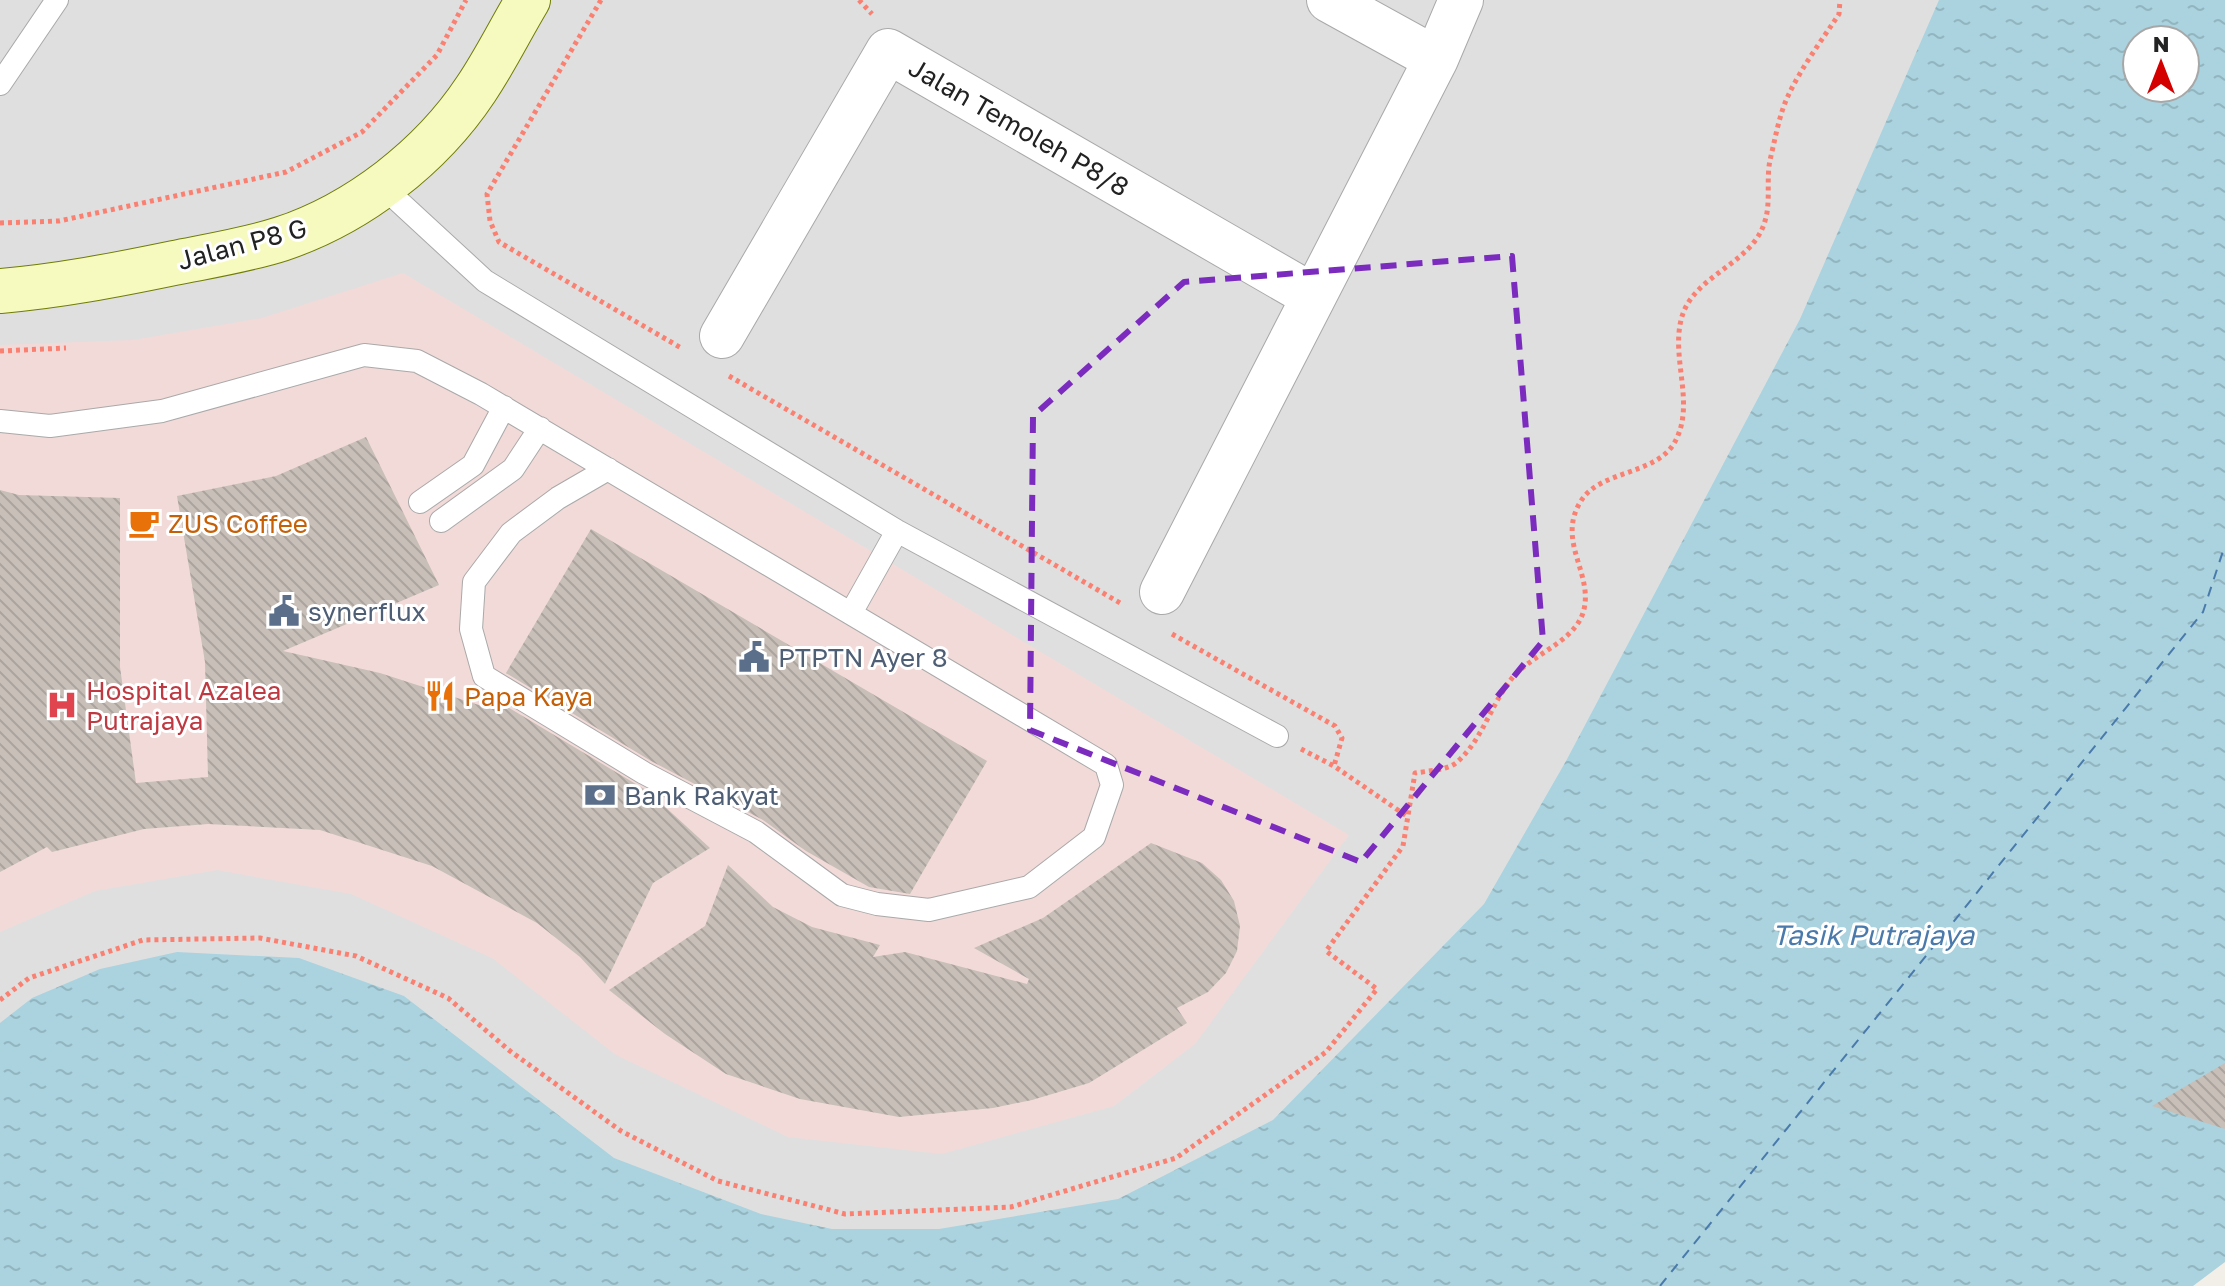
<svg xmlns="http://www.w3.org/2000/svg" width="2225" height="1286" viewBox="0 0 2225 1286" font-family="'Golos Text',sans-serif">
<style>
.residential{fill:#e0dfdf}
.commercial{fill:#f2dad9}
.water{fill:url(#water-ripples);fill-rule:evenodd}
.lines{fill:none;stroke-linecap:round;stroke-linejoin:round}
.ferry{stroke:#4a7aab;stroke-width:2;stroke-dasharray:10 8;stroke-linecap:butt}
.building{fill:url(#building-back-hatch)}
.lane-casing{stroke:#a9a9a9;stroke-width:24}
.street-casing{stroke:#a9a9a9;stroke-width:46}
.secondary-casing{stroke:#707d05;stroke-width:46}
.path{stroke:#fa8072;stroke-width:5;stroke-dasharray:4 4;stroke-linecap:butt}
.lane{stroke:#fff;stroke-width:22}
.street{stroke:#fff;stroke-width:44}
.secondary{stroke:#f7fabf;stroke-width:44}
.marked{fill:none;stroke:#7b2cbf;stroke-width:6;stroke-dasharray:16 10;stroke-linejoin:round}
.labels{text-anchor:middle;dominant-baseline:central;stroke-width:6;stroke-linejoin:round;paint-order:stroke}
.street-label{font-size:26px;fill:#222;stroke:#fff}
.food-label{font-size:26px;fill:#c56008;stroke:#fff;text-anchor:start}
.service-label{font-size:26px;fill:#4e5e75;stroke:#fff;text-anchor:start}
.health-label{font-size:26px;fill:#be3a42;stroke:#fff;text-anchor:start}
.water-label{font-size:28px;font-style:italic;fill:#4a7aab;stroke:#fff}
</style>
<defs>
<pattern id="water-ripples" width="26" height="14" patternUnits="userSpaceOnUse" patternTransform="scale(2)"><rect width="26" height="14" fill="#aad3df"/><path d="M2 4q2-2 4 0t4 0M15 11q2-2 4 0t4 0" fill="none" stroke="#92b5bf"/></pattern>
<pattern id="building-back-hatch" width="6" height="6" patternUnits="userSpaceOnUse" patternTransform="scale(2)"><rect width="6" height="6" fill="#c7bfb8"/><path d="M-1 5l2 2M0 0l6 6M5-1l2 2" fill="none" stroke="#aba49e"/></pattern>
</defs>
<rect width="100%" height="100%" fill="#f2efe9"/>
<path class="residential" d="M 0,0 L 2103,0 L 1414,1286 L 0,1286 Z"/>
<path class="commercial" d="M 403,273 L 1349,835 L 1195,1044 L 1114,1106 L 942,1154 L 788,1137 L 616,1055 L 492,958 L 351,894 L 217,870 L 95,891 L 0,932 L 0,345 L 133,340 L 262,318 Z"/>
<path class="water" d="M 1939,0 L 2225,0 L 2225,1262 L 2193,1286 L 0,1286 L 0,1023 L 32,998 L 100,969 L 177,952 L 299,958 L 404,996 L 614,1158 L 761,1214 L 832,1229 L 939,1229 L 1118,1199 L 1273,1120 L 1484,904 L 1566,761 L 1800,319 ZM 2137,40 L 2185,40 L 2185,88 L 2137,88 Z"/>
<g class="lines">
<path class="ferry" d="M 1660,1286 L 2203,612 L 2225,545"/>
</g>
<path class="building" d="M 366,437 L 439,585 L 283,651 L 380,673 L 485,707 L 491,697 L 649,792 L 710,848 L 653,883 L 605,984 L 580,957 L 537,923 L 432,866 L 320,830 L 208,824 L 144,829 L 52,852 L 47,847 L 0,872 L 0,490 L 19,495 L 120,498 L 120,667 L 136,783 L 208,777 L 205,662 L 177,496 L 276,476 Z
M 591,529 L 987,761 L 910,894 L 869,887 L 806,851 L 763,820 L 651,761 L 506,673 Z
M 1151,843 L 1202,863 L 1221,880 L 1234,901 L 1240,926 L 1237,951 L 1226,973 L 1208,992 L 1177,1008 L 1187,1023 L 1089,1083 L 1032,1100 L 993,1108 L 899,1117 L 800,1099 L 726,1074 L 665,1034 L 609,990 L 705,926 L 728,865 L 773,907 L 812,927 L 880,945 L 873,957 L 905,952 L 1027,984 L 1029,979 L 974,948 L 1043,918 Z
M 2225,1063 L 2225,1129 L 2152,1106 Z"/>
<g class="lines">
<defs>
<path id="lane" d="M 0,84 L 57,0
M 382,186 L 485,281 L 897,531 L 1277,736
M 0,421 L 50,426 L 162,411 L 364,355 L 417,361 L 481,394 L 1106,765 L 1112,785 L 1094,837 L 1029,887 L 929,910 L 877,904 L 842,895 L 756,832 L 644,773 L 484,676 L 471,629 L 474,582 L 511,533 L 558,498 L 608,469
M 420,502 L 473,465 L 504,407
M 441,521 L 513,469 L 540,428
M 851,613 L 897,531"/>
<path id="street" d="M 1329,0 L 1436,59
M 722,336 L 888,51 L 1311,295
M 1162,592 L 1436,59 L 1461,0"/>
<path id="secondary" d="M 0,291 C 59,286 116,275 174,263 C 209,256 247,250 281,239 C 357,214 431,157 476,89 C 495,61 510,30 528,0"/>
</defs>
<use href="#lane" class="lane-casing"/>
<use href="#street" class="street-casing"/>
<use href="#secondary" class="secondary-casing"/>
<path class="path" d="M 601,0 L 487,194 L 490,221 L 499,242 L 683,349
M 859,0 L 872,14
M 0,223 L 59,221 L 286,172 L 362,132 L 437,55 L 466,0
M 0,351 L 66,348
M 729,376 L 1122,604
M 1172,634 L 1335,726 L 1342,738 L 1334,766
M 1301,749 L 1334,766 L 1408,817
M 0,1000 L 29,978 L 143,940 L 260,938 L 356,956 L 448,998 L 510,1051 L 621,1131 L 718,1181 L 845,1214 L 1011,1207 L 1176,1158 L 1326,1052 L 1377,989 L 1326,951 L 1403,846 L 1415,773 C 1427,771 1447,770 1456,763 C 1483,740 1491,703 1513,677 C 1531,656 1569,643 1581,618 C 1599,578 1554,543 1581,501 C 1599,471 1653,475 1673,445 C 1697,407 1671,362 1681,320 C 1692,274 1752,266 1765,221 C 1771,202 1766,180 1770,160 C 1775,140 1779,115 1788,96 C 1801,68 1822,40 1839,14 L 1840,0"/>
<use href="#lane" class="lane"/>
<use href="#street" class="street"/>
<use href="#secondary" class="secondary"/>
</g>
<path class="marked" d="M 1512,256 L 1543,641 L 1361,862 L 1030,730 L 1033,416 L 1184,282 Z"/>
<defs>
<symbol id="cafe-bare" viewBox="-9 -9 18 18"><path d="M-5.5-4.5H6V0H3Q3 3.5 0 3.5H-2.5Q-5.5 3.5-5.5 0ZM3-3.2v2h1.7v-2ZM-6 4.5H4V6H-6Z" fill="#e8710a" stroke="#fff" stroke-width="2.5" paint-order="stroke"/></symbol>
<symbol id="civic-bare" viewBox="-9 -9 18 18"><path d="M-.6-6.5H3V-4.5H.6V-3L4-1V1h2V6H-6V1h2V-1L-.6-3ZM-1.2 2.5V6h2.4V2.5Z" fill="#5c6f8a" stroke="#fff" stroke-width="2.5" paint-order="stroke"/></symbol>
<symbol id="restaurant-bare" viewBox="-9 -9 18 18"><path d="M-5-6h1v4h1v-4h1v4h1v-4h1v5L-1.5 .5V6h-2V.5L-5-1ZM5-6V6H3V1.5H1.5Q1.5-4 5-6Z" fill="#e8710a" stroke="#fff" stroke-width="2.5" paint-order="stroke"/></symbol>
<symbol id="hospital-bare" viewBox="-9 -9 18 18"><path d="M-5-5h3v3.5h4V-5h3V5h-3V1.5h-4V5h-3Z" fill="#e0444e" stroke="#fff" stroke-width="2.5" paint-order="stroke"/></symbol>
<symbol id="bank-bare" viewBox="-9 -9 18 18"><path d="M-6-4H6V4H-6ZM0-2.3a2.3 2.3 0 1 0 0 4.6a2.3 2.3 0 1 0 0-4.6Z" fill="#5c6f8a" stroke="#fff" stroke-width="2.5" paint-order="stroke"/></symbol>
</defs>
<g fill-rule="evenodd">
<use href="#cafe-bare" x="122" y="501" width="44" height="44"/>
<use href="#civic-bare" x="262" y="589" width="44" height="44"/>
<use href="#civic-bare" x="732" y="635" width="44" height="44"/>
<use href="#restaurant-bare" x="418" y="674" width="44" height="44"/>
<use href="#hospital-bare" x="40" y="683" width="44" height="44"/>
<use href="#bank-bare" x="578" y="773" width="44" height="44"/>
</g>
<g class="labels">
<g class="street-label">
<text transform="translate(1019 127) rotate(30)">Jalan Temoleh P8/8</text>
<text transform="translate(242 244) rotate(-15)">Jalan P8 G</text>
</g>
<g class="food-label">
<text x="168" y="523">ZUS Coffee</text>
<text x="464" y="696">Papa Kaya</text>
</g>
<g class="service-label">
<text x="308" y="611">synerflux</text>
<text x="778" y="657">PTPTN Ayer 8</text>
<text x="624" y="795">Bank Rakyat</text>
</g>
<g class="health-label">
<text x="86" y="690">Hospital Azalea<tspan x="86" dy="30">Putrajaya</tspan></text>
</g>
<g class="water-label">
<text x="1873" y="934">Tasik Putrajaya</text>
</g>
</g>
<g transform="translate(2161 64)"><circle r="38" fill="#ffffff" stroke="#a7a7a7" stroke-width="2"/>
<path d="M0-6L14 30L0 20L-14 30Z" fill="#d40000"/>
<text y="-12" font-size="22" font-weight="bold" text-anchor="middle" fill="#222222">N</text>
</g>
</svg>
